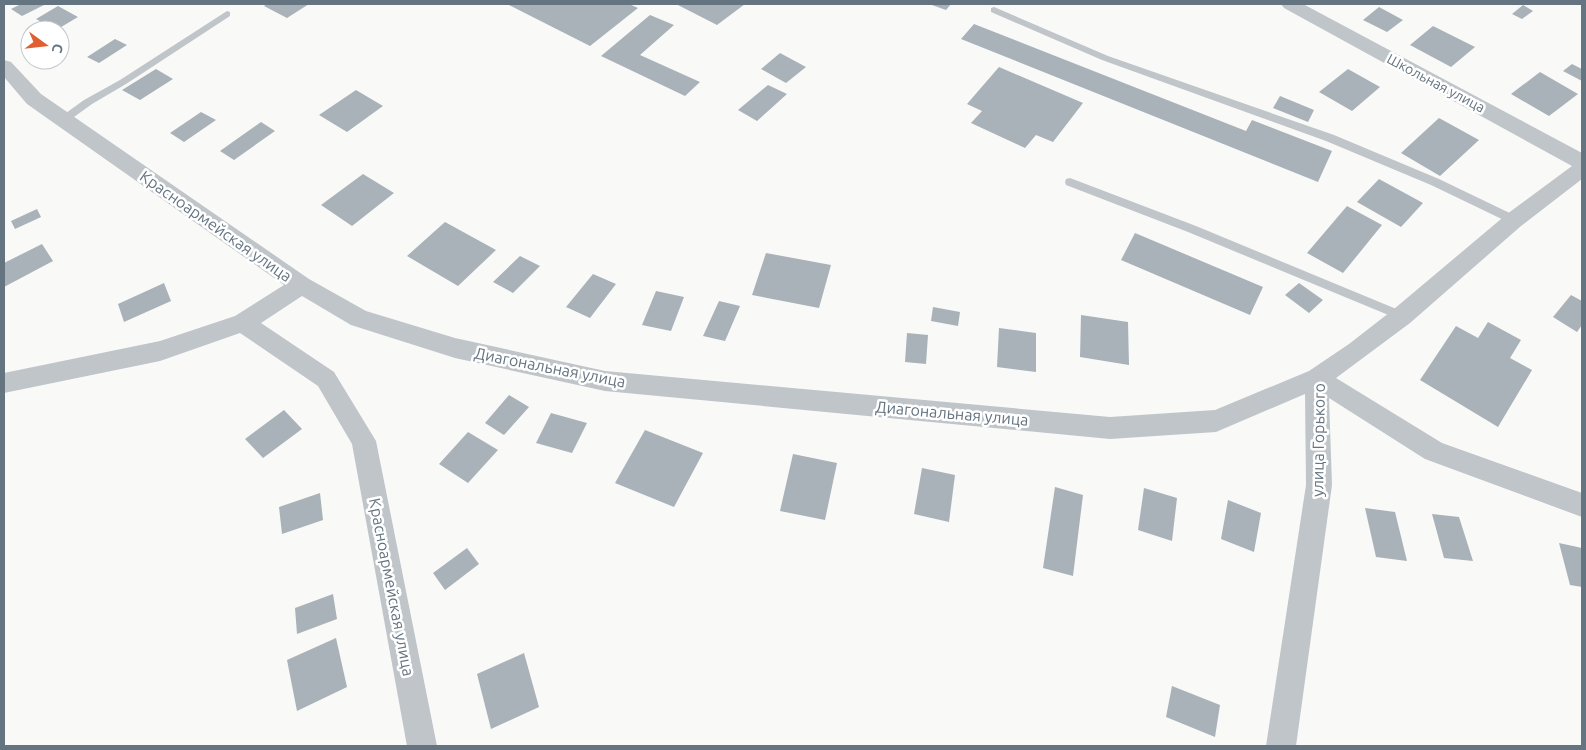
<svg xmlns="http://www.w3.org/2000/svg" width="1586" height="750" viewBox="0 0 1586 750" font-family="Ubuntu,sans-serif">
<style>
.building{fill:#a9b2b8}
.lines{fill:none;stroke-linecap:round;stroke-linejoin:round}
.service{fill:#c0c5c9;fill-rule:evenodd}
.minor{fill:#c0c5c9;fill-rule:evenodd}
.labels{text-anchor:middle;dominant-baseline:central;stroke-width:5;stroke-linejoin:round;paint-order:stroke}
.far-street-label{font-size:14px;fill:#657481;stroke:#fff}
.street-label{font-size:16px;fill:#657481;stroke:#fff}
</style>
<rect width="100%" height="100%" fill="#f9f9f7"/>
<path class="building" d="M 21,4 L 46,4 L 22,16 L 11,9 Z
M 267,4 L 309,4 L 287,18 L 264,6 Z
M 507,4 L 629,4 L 638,8 L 590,46 Z
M 676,4 L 745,4 L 717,25 Z
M 929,4 L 951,4 L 946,10 Z
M 1523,5 L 1533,11 L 1522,19 L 1512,14 Z
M 58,6 L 78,17 L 56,30 L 36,19 Z
M 1379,7 L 1403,20 L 1387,32 L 1363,20 Z
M 650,15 L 674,25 L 640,55 L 700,82 L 685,96 L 601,56 Z
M 974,24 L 1246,131 L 1252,120 L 1332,151 L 1318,182 L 961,39 Z
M 1433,26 L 1475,47 L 1451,67 L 1410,45 Z
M 115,39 L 127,45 L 99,63 L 87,57 Z
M 780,53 L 806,67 L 786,83 L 761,69 Z
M 1572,64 L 1582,69 L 1582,81 L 1563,71 Z
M 999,67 L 1083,103 L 1053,142 L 1036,135 L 1025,148 L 971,123 L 982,111 L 967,104 Z
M 156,69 L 173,79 L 140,100 L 122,90 Z
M 1348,69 L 1380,87 L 1352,111 L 1319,92 Z
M 1540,72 L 1578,94 L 1549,116 L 1511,94 Z
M 768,85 L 787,94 L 757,121 L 738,110 Z
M 356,90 L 383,106 L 347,132 L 319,115 Z
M 1280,96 L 1314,110 L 1308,122 L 1273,108 Z
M 201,112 L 216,120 L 184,142 L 170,133 Z
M 1439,118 L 1479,140 L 1440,176 L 1401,153 Z
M 261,122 L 275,131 L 234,160 L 220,151 Z
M 363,174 L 394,193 L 352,226 L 321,205 Z
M 1379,179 L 1423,203 L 1401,227 L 1357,202 Z
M 1347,206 L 1382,225 L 1343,273 L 1307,253 Z
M 37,209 L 41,217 L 15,229 L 11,221 Z
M 445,222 L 496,250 L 458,286 L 407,256 Z
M 1135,233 L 1263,287 L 1250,315 L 1121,260 Z
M 42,244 L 53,261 L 4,287 L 4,263 Z
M 766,253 L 831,265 L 819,308 L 752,295 Z
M 520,256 L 540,266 L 513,293 L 493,282 Z
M 593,274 L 616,284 L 590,318 L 566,307 Z
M 164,283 L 171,301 L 124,322 L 118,304 Z
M 1299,283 L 1323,300 L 1309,313 L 1285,295 Z
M 656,291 L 684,297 L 671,331 L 642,325 Z
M 1571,295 L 1582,301 L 1582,325 L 1577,332 L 1553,317 Z
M 719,301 L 740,306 L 725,341 L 703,336 Z
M 933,307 L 960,312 L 958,326 L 931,321 Z
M 1081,315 L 1128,322 L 1129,365 L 1080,357 Z
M 1488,322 L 1521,340 L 1510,358 L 1532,370 L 1498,427 L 1420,380 L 1456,326 L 1478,338 Z
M 999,328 L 1036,333 L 1036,372 L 997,367 Z
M 907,333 L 928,335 L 926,364 L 905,362 Z
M 509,395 L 529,407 L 504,435 L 485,423 Z
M 284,410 L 302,429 L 263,458 L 245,439 Z
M 551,413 L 587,423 L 572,453 L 536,443 Z
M 645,430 L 703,453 L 674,507 L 615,483 Z
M 468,432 L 498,450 L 468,483 L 439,464 Z
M 793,454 L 837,463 L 825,520 L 780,511 Z
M 922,468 L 955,475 L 949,522 L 914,514 Z
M 1055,487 L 1083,495 L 1073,576 L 1043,568 Z
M 1144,488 L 1177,498 L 1172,541 L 1138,530 Z
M 320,493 L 323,520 L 282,534 L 279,507 Z
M 1228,500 L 1261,513 L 1254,552 L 1221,539 Z
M 1365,508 L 1395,512 L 1407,561 L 1376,557 Z
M 1432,514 L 1459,517 L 1473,561 L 1444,558 Z
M 1559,543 L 1582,548 L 1582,587 L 1570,585 Z
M 467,548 L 479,564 L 445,590 L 433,573 Z
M 333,594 L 337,619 L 297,634 L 295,608 Z
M 336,638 L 347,687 L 297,711 L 287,660 Z
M 524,653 L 539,707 L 491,729 L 477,674 Z
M 1172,686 L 1220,705 L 1215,737 L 1166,717 Z"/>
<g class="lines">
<path class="service" d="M 994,7 L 1108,56 L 1334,135 L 1439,179 L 1518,217 L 1520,220 L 1514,224 L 1510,223 L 1431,185 L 1326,141 L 1102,60 L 991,12 L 991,8 Z
M 227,11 L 230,12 L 230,16 L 126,84 L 92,104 L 67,122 L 59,122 L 59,118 L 84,100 L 120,80 Z
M 1070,178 L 1196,226 L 1406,313 L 1408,316 L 1406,319 L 1398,319 L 1188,232 L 1066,185 L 1065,182 L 1066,179 Z"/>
<path class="minor" d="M 1281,4 L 1303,4 L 1582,153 L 1582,179 L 1521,226 L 1410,323 L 1336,378 L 1442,443 L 1582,493 L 1582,517 L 1425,459 L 1329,398 L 1332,485 L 1296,746 L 1266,746 L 1306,485 L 1305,394 L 1216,432 L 1110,439 L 605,391 L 455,358 L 351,325 L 302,296 L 261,323 L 334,372 L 376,441 L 437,746 L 407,746 L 352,444 L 318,386 L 240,333 L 160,361 L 4,393 L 4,373 L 160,341 L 235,316 L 284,285 L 27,104 L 4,77 L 4,60 L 11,62 L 41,94 L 309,279 L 366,311 L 455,338 L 605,371 L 1110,417 L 1215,410 L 1309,371 L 1349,344 L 1394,309 L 1507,214 L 1572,166 L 1284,8 Z"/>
</g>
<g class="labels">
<g class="far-street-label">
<text transform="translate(1436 83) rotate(28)">Школьная улица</text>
</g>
<g class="street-label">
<text transform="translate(216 226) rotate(35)">Красноармейская улица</text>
<text transform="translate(550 367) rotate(11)">Диагональная улица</text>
<text transform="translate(952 413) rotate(5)">Диагональная улица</text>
<text transform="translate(1318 440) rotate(-89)">улица Горького</text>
<text transform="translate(392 587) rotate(79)">Красноармейская улица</text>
</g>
</g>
<rect width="1586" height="750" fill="none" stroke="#657481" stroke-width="10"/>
<g transform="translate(45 45) rotate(105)"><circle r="24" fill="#ffffff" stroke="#c1c7cd"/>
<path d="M0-4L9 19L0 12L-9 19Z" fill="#e05f30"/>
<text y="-8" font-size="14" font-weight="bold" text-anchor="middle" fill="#657481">С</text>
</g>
</svg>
